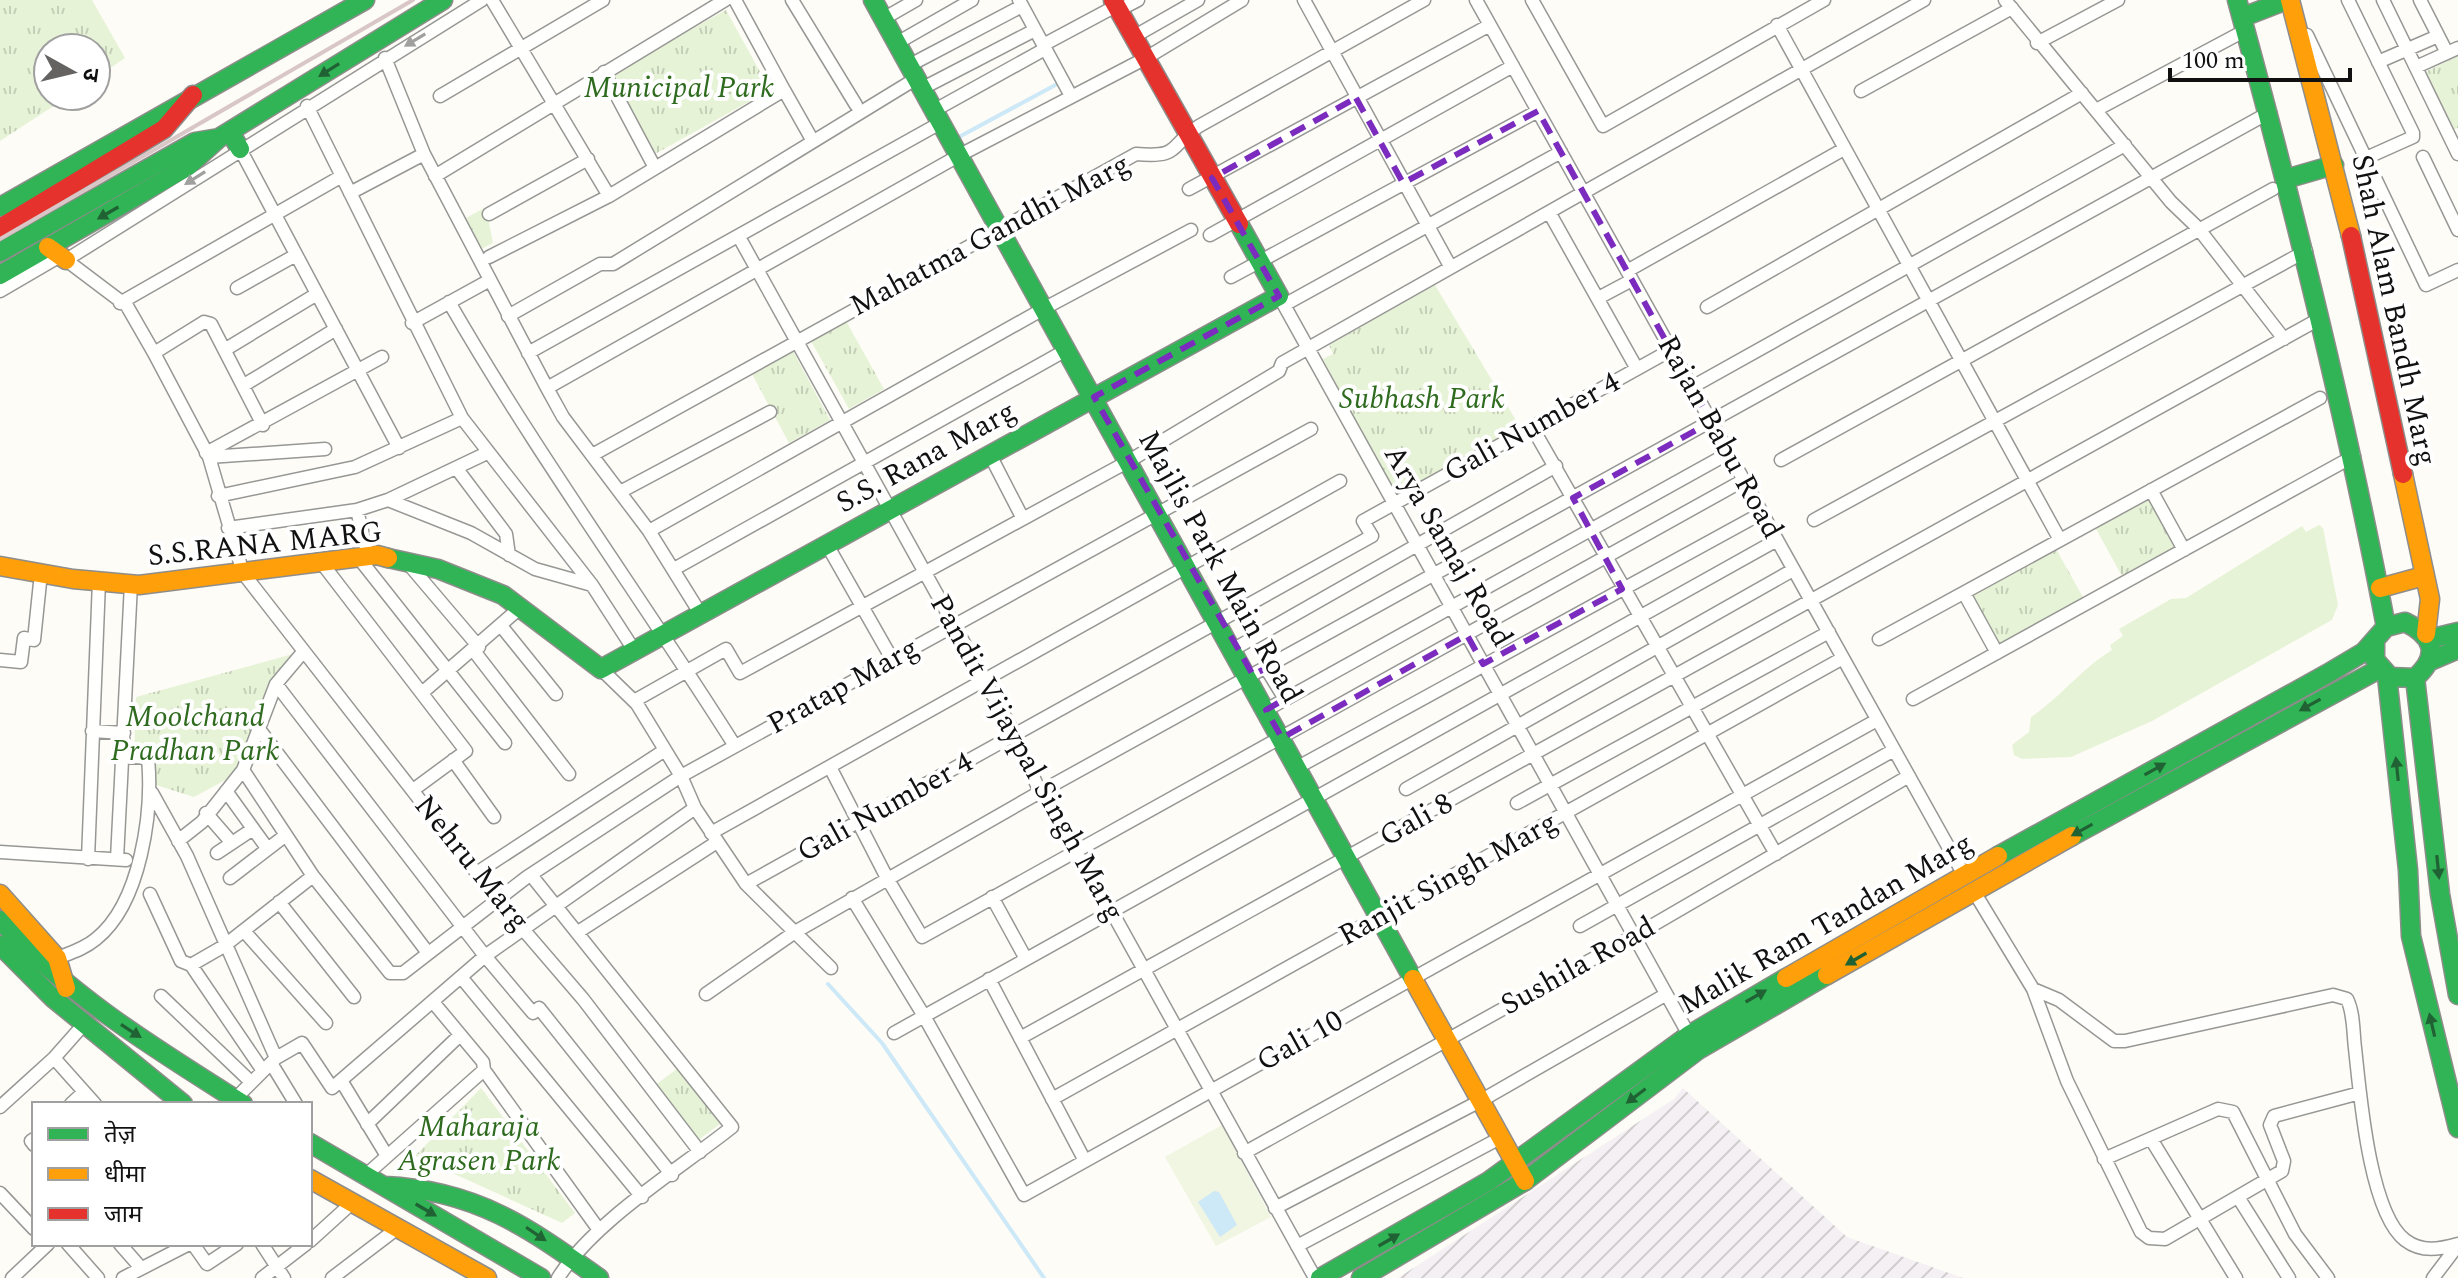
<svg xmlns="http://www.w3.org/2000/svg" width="2458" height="1278" viewBox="0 0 2458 1278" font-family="Spectral,'Noto Sans Devanagari',serif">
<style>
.industrial{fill:url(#industrial-furrows)}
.grass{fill:#e7f3d7}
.park{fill:url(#park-tufts)}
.pitch{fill:#f0f6e1}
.water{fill:#cde8f7}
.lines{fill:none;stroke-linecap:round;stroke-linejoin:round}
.stream{stroke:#cde8f7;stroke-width:4}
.street-casing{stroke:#979795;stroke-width:15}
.fast-casing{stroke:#8e8d8b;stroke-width:21}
.slow-casing{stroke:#8e8d8b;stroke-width:21}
.jam-casing{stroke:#8e8d8b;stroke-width:21}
.street{stroke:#fffffe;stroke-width:12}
.fast{stroke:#30b455;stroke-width:18}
.slow{stroke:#ff9f0a;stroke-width:18}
.jam{stroke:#e5322d;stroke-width:18}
.rail{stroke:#d9c6c7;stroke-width:4}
.oneway{fill:#a0a09f}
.oneway2{fill:#206233}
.marked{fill:none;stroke:#7b2cbf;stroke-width:6;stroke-dasharray:16 10;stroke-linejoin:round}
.labels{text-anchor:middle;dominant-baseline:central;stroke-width:8;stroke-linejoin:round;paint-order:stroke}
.park-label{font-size:30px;font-style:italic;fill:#2f6b1f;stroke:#fff}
.street-label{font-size:30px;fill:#111;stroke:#fff}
</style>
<defs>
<pattern id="industrial-furrows" width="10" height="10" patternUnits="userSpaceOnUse" patternTransform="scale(2)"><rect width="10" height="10" fill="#f5f0f3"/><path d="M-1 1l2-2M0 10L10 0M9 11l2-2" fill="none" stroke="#d1cdcf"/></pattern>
<pattern id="park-tufts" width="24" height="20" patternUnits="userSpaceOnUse" patternTransform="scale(2)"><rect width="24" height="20" fill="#e7f3d7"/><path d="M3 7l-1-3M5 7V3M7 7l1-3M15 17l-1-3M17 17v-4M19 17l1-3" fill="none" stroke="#c5cfb8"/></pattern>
</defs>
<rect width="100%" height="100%" fill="#fdfcf7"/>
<path class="industrial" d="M 1683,1088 L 1847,1237 L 1963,1278 L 1398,1278 L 1674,1099 Z"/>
<path class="grass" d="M 2319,525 L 2323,528 L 2338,605 L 2332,620 L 2152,721 L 2071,757 L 2022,759 L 2014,755 L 2012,745 L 2029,732 L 2031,717 C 2061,697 2082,668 2112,650 L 2110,645 L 2123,636 L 2119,629 L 2171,599 L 2186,598 L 2302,526 L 2306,532 Z"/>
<path class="park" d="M 0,0 L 92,0 L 125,58 L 96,78 L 96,48 L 48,48 L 48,96 L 69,96 L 0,141 Z
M 726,10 L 770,90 L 655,154 L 610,74 Z
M 2458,56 L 2458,128 L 2452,130 L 2425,72 Z
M 486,207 L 493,243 L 481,249 L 466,218 Z
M 1435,285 L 1520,427 L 1395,498 L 1323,359 L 1333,354 L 1329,345 Z
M 846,321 L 884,389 L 849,409 L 811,341 Z
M 793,351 L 830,420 L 789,443 L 752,374 Z
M 2150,496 L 2178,547 L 2123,578 L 2095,527 Z
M 2056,549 L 2084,599 L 1999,647 L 1971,596 Z
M 293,654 L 265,693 L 233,776 L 194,797 L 156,785 L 149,757 L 134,754 L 136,697 Z
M 678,1068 L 720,1124 L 696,1142 L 654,1086 Z
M 481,1088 L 575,1213 L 562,1223 L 415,1156 Z"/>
<path class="pitch" d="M 1222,1125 L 1271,1217 L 1216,1246 L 1165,1157 Z"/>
<path class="water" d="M 1214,1191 L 1219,1192 L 1237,1225 L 1220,1237 L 1198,1202 Z"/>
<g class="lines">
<path class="stream" d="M 957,138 L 1059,83
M 828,984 L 882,1043 L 1044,1278"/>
<defs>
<path id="street" d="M 482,0 L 66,260 L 127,306 L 154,353 L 209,457 L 243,573 L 497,899 L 583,999 L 700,1152
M 492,0 L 609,196
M 792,0 L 856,105
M 1019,0 L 1071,96
M 1304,0 L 1450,266
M 1476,0 L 1964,875
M 1532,0 L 1603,126 L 1824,0
M 2005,0 L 2171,202 L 2198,228 L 2284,339
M 2348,0 L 2413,133 L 2413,137 L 2366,158
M 2383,0 L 2458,154
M 2420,0 L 2447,53
M 1119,10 L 1138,0
M 883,19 L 916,0
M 1777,25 L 2060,540
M 2307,35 L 2426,285 L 2458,270
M 1135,36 L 1198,0
M 897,43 L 972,0
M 2037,43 L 2118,0
M 1043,45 L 1116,6
M 385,58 L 424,154 L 547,388 L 563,417 L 649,531 L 700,613
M 2378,62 L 2438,36
M 910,65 L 1022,6
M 2416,67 L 2458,48
M 604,72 L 654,166
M 923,88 L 1035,30
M 784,90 L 810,136
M 1861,91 L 2012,8
M 440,96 L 603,0
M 307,106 L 462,418
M 935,110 L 1045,49
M 2096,110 L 2246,30
M 240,149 L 399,448
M 2423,157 L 2458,230
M 435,176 L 725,0
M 1189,189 L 1490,25
M 350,193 L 424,154
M 1549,212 L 1637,369
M 489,214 L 588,159
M 1210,235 L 1513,66
M 739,237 L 1015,735 L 1040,792 L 1112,912 L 1315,1278
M 489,257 L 609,196 L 784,90 L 735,0
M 1627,271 L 1844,149
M 1231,277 L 1538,111
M 237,288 L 296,255
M 0,291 L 60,256
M 1279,296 L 1689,1035
M 1602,296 L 1632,280
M 449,302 C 537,455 641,597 735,746
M 120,303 L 342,176
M 1284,305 L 1561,152
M 1707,307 L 2082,93
M 508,316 L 600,264 L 613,264 L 917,78
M 412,323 L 490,280
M 226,349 L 317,294
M 154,353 L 204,322 L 211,324 L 263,425
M 528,353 L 942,122
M 244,385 L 336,329
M 1692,387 L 2125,145
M 547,388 L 960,155 L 1146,58 L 1242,0
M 1532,427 L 1776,854
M 206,453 L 382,357
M 989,453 L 1022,517
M 594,454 L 1136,154 C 1182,158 1168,146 1199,126 L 1424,0
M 209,457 L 325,449
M 1781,460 L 2273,189
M 457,469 L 506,534 L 509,555
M 2151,490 L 2184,550
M 620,492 L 770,412
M 218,496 L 355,467 L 462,418 L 592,585 L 634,650
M 388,500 L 487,453
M 357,510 L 368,556
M 1814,520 L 2306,251
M 228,528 L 357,510 L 388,500 L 471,533 L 535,569 L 592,585
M 649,531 L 1045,308 L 1191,230
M 826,543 L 892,659
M 358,557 L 505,743
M 406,561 L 479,647
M 321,562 L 466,751 L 413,790
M 674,569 L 1068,349
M 1964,593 L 1997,653
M 502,627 L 556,694
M 1879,639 L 2320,398
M 1234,649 L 1556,466
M 474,651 L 569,774
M 0,660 L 21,662 L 24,638 L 34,640 L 41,573
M 1266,668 L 1285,699
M 601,669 L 637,704 L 681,776 L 695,808 L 746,884 L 831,968
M 276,684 L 485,956 L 533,1013 L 539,1008 L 672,1175
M 423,692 L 521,607
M 1913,699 L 2354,456
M 634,701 L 726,649 L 740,673 L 1129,461 L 1279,371 L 1282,363 L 1924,0
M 1266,710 L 1729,453
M 259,729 L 428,953
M 92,731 L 124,733
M 453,760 L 494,817
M 830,767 L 887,878 L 922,937 L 1744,480
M 1298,767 L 1762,513
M 243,770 L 313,876 L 390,973 L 403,973 L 527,877 L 681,776 L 1311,429
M 1406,789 L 1793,570
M 226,791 L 267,848
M 152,793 L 187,856 L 276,1058
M 1517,803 L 1829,632
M 206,813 L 232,843
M 711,833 L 1340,481
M 178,841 L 202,822 L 243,770 L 276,684 L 303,652
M 0,852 L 126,860
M 217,853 L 253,829
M 88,859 L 99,581
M 117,859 L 131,584
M 478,872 L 665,750
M 531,875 L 732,1127 C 678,1170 594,1221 558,1278
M 230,878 L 286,835
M 746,884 L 1372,536 L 1363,521 L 1671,350
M 1973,890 L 2033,989 L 2067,1081 L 2141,1232 L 2149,1238 L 2165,1239 L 2282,1171 L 2284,1161 L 2270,1125 L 2274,1116 L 2360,1093
M 150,894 L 181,961 L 191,965 L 224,946 L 313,876
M 992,897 L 1026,959
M 852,898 L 924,1016 L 1024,1195 L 1877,720
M 279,902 L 354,997
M 1580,926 L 1894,750
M 244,931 L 326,1023
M 578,932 L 717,842
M 57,958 C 70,953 84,949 96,939 C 141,903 153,812 148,758 L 123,756
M 191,965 L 263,1071
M 461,977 L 642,1197
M 989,979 L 1085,1161
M 2033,989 L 2059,1000 L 2114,1041 L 2125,1041 L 2333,995 L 2347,999 C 2354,1013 2353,1032 2355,1048 C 2360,1093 2369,1212 2405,1240 C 2422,1253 2440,1249 2458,1244
M 706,994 L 795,932 L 1040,792 L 2270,112
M 161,996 L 251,1082
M 433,1002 L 483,1062 L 484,1070 L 599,1230
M 894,1033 L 1777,540
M 1020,1038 L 2321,318
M 54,1058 L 95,1104
M 271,1063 L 296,1104
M 342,1082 L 387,1156
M 235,1099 L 276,1058 L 302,1043 L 332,1088 L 485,956 L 695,808
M 1052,1099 L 1843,658
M 71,1104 L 84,1092
M 0,1107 L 54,1058 L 85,1023
M 367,1124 L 460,1035
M 34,1139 L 31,1141 L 34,1145
M 2151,1139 L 2236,1278
M 1244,1153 L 1641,932 L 1909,776
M 2104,1159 L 2218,1109 L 2233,1112 L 2295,1234 L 2328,1278
M 366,1175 L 484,1070
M 0,1193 L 34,1229
M 2238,1197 L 2289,1278
M 1275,1208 L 1482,1100 L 1665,995
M 310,1241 L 353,1202
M 68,1244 L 98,1278
M 120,1244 L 141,1268
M 193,1244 L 207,1264 L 237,1244
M 262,1244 L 284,1278
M 1297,1246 L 1502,1137
M 12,1278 L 48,1244
M 123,1278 L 189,1244
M 262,1278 L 306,1244
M 332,1278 L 399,1227
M 2433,1278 L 2458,1245"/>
<path id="fast" d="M 873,0 L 1413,979
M 2237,0 C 2294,208 2346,415 2386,627
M 2243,17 L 2287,0
M 230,132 L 240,149
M 2289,178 L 2334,165
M 0,207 L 365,0
M 0,252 L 195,142 L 219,138
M 0,275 L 187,167 L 219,138 L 443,0
M 388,558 L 438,569 L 503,595 L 601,669 L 1279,296 L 1239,224
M 2429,639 L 2458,632
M 2430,661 L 2458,649
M 2387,676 L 2408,870 L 2411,936 L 2458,1128
M 2415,678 L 2440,894 L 2458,995
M 2072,836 L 2379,669
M 1998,856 L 2327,674 L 2364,652 L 2386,627 L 2405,622 C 2433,636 2441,655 2415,678 L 2390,677 L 2375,660 L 2375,642
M 0,920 C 70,997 156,1049 243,1104
M 0,945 L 53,998 L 183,1104
M 310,1143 L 541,1278
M 385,1186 C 475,1190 528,1227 599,1278
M 1320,1278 L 1489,1181 L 1689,1035 L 1786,978
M 1361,1278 L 1525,1181 L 1698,1050 L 1827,975"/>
<path id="slow" d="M 2290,0 L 2351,236
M 48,247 L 66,260
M 2403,474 L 2430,599 L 2426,634
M 0,566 L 73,579 L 139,585 L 377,555 L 388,558
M 2380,588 L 2424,576
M 0,894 L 57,958 L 66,988
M 1827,975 L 2072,836
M 1786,978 L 1998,856
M 1413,979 L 1525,1181
M 310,1179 L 487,1278"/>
<path id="jam" d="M 1113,0 L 1239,224
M 0,228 L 164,129 L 193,95
M 2351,236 L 2403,474"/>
</defs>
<use href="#street" class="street-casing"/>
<use href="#fast" class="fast-casing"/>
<use href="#slow" class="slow-casing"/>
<use href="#jam" class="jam-casing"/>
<use href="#street" class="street"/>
<use href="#fast" class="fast"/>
<use href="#slow" class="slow"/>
<use href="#jam" class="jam"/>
<path class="rail" d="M 0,239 L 413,0"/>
</g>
<defs><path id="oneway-solid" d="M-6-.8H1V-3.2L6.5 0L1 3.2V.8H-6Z" transform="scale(2)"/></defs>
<g class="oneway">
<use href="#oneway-solid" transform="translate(415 40) rotate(149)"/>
<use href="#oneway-solid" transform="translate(195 178) rotate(148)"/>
</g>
<g class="oneway2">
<use href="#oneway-solid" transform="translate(329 70) rotate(148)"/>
<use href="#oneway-solid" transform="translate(108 213) rotate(150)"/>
<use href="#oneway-solid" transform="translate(2310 705) rotate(151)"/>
<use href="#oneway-solid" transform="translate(2155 769) rotate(-29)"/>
<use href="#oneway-solid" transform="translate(2397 769) rotate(-96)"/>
<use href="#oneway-solid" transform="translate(2082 830) rotate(151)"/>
<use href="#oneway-solid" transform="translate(2438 867) rotate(84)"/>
<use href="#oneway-solid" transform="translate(1856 959) rotate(150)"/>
<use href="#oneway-solid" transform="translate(1756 996) rotate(-30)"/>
<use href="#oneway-solid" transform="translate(2432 1025) rotate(-103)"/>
<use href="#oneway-solid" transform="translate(131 1031) rotate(33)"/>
<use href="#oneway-solid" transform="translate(1636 1096) rotate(143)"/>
<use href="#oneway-solid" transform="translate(426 1210) rotate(30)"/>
<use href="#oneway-solid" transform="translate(536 1234) rotate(34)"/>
<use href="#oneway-solid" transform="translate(1389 1240) rotate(-30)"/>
</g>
<path class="marked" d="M 1356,98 L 1403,183 L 1538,111 L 1711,422 L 1573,498 L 1622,589 L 1483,664 L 1467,635 L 1282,738 L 1266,710 L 1285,699 L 1266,668 L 1253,675 L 1094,397 L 1279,296 L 1212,178 Z"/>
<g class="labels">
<g class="park-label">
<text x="679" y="88">Municipal Park</text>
<text x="1422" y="399">Subhash Park</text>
<text x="195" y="717">Moolchand<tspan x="195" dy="34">Pradhan Park</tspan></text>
<text x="479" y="1127">Maharaja<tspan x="479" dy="34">Agrasen Park</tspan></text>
</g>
<g class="street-label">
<text transform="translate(990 235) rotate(-28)">Mahatma Gandhi Marg</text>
<text transform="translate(2394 310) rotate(78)">Shah Alam Bandh Marg</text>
<text transform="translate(1532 427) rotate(-29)">Gali Number 4</text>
<text transform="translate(1720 437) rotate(61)">Rajan Babu Road</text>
<text transform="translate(926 457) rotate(-29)">S.S. Rana Marg</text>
<text transform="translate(265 544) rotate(-6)">S.S.RANA MARG</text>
<text transform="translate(1448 546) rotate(60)">Arya Samaj Road</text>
<text transform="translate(1220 567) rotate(61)">Majlis Park Main Road</text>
<text transform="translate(843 686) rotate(-29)">Pratap Marg</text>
<text transform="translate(1027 758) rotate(61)">Pandit Vijaypal Singh Marg</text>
<text transform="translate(885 807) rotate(-29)">Gali Number 4</text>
<text transform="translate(1416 820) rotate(-29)">Gali 8</text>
<text transform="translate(472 863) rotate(51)">Nehru Marg</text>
<text transform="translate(1448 879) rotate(-29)">Ranjit Singh Marg</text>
<text transform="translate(1826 924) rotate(-30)">Malik Ram Tandan Marg</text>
<text transform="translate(1578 966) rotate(-29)">Sushila Road</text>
<text transform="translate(1300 1041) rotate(-29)">Gali 10</text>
</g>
</g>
<rect x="32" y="1102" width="280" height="144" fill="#ffffff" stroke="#a0a0a0" stroke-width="2"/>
<rect x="48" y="1128" width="40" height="12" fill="#30b455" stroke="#a0a0a0" stroke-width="2"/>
<text x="104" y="1142" font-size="24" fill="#111111">तेज़</text>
<rect x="48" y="1168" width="40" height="12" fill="#ff9f0a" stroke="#a0a0a0" stroke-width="2"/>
<text x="104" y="1182" font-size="24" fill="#111111">धीमा</text>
<rect x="48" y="1208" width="40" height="12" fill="#e5322d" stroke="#a0a0a0" stroke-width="2"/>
<text x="104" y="1222" font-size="24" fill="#111111">जाम</text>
<g transform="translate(72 72) rotate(98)"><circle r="38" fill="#ffffff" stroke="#a0a0a0" stroke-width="2"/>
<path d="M0-6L14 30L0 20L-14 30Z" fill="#646362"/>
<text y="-12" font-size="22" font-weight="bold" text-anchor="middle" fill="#111111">उ</text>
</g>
<path d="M2170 68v12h180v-12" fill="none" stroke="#111111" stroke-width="4"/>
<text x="2182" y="68" font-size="24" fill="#111111" stroke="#ffffff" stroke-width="6" paint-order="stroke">100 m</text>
</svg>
